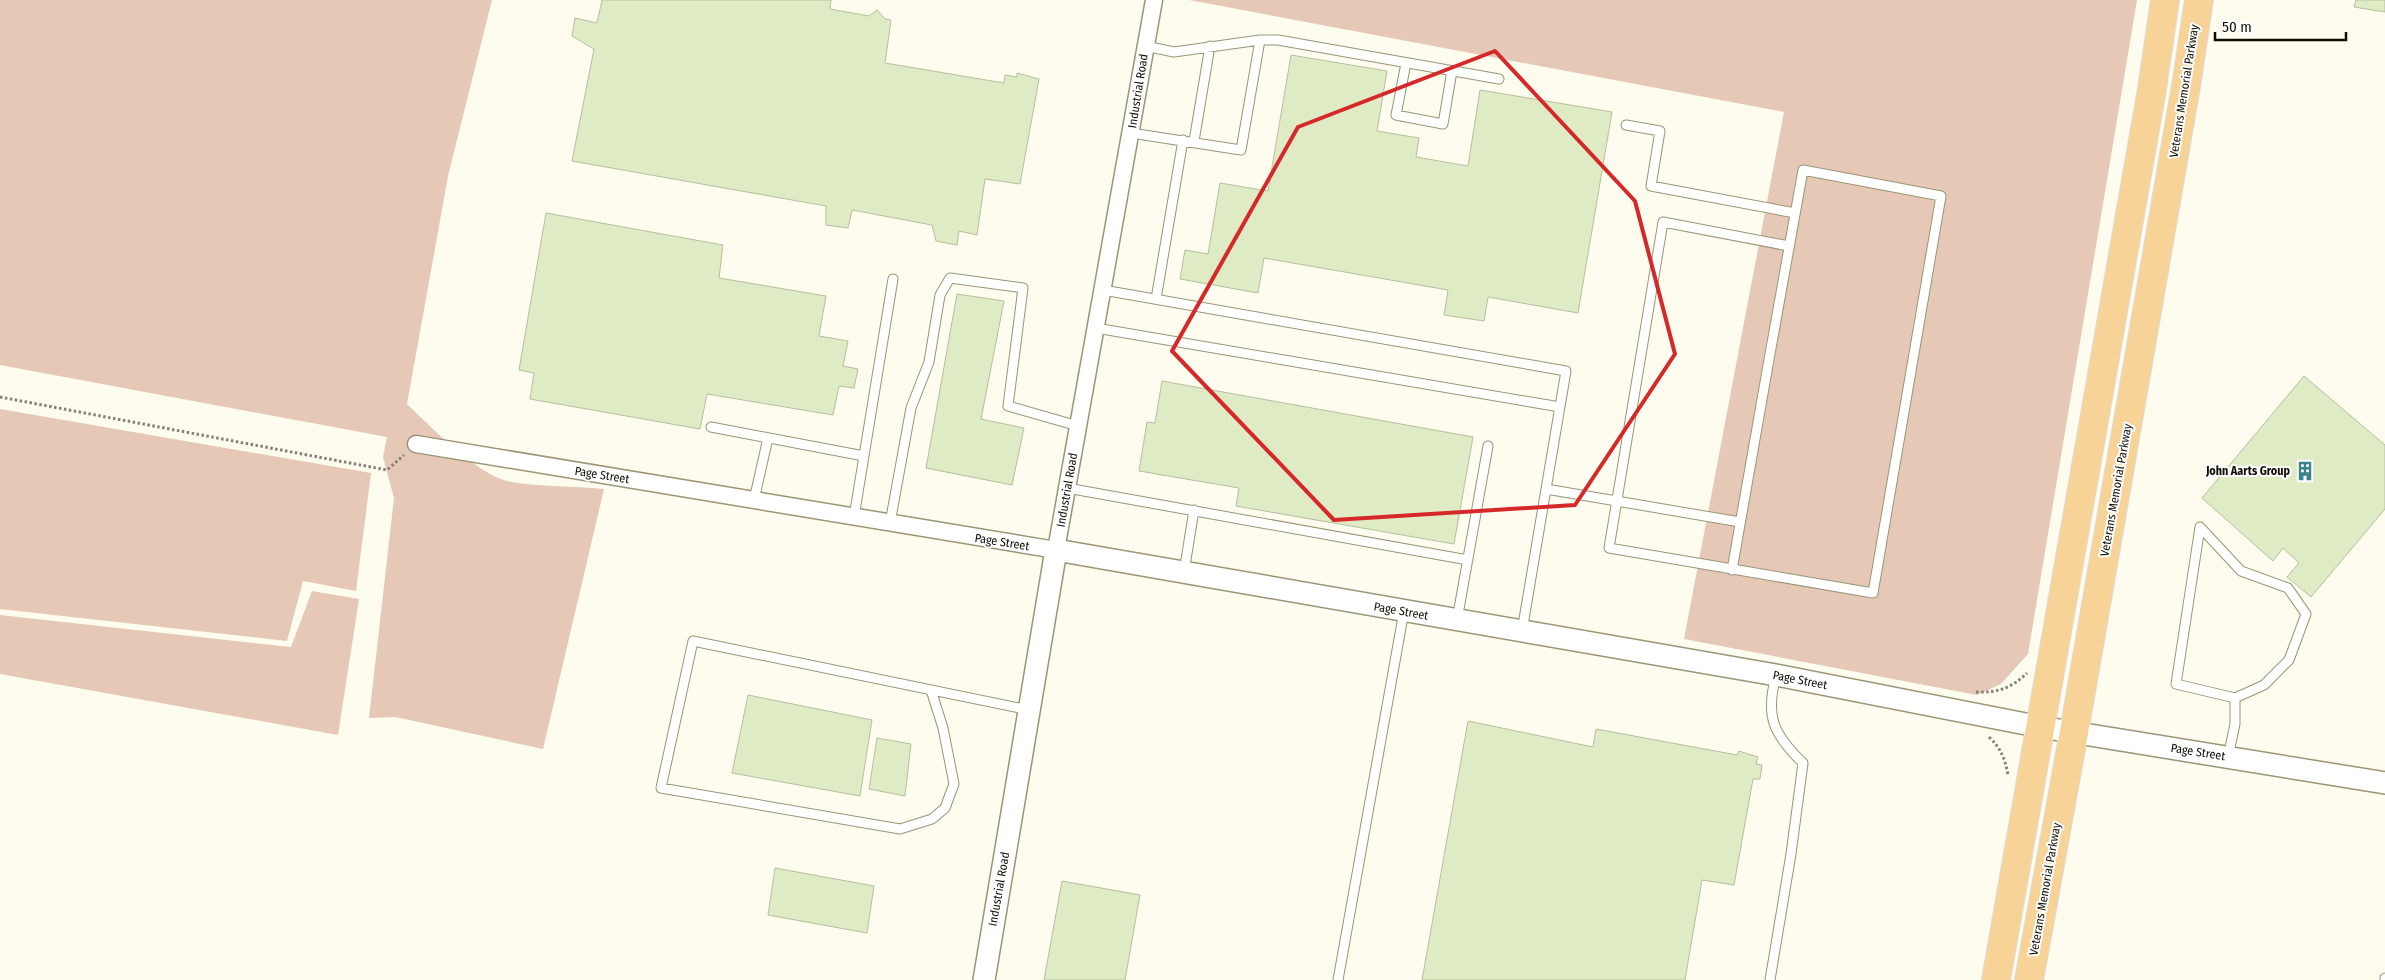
<svg xmlns="http://www.w3.org/2000/svg" width="2385" height="980" viewBox="0 0 2385 980" font-family="'Fira Sans Condensed',sans-serif">
<style>
.green{fill:#e5c9b6}
.building{fill:#dfebc4;stroke:#b5bf9f}
.lines{fill:none;stroke-linecap:round;stroke-linejoin:round}
.service-casing{stroke:#9a9575;stroke-width:11}
.minor-casing{stroke:#9a9575;stroke-width:19}
.tertiary-casing{stroke:#9a9575;stroke-width:24}
.trunk-casing{stroke:#dddddc;stroke-width:30}
.path{stroke:#848276;stroke-width:3;stroke-dasharray:2.5 2.5;stroke-linecap:butt}
.service{stroke:#fff;stroke-width:9}
.minor{stroke:#fff;stroke-width:16}
.tertiary{stroke:#fff;stroke-width:21}
.trunk{stroke:#f8d397;stroke-width:28}
.marked{fill:none;stroke:#d62828;stroke-width:4;stroke-linejoin:round}
.labels{text-anchor:middle;dominant-baseline:central;stroke-width:4;stroke-linejoin:round;paint-order:stroke}
.street-label{font-size:12px;fill:#0f0d03;stroke:#fff}
.poi-label{font-size:12px;font-weight:bold;fill:#0f0d03;stroke:#fff;text-anchor:end}
</style>
<rect width="100%" height="100%" fill="#fefcee"/>
<path class="green" d="M 0,0 L 492,0 L 448,176 L 407,404 C 431,427 478,476 511,482 C 541,487 573,486 604,489 L 543,749 L 395,717 L 369,718 L 394,498 L 383,457 L 387,437 L 0,365 Z
M 1189,0 L 2137,0 L 2028,654 L 2001,684 L 1977,695 L 1684,639 L 1784,112 Z
M 0,409 L 371,473 L 356,591 L 303,581 L 287,641 L 0,609 Z
M 312,591 L 359,599 L 338,735 L 0,674 L 0,615 L 291,647 Z"/>
<path class="building" d="M 602,0 L 831,0 L 830,9 L 869,16 L 877,10 L 885,19 L 891,20 L 885,63 L 1004,83 L 1005,75 L 1017,77 L 1017,73 L 1039,79 L 1020,184 L 985,179 L 977,235 L 959,231 L 957,245 L 936,241 L 932,225 L 852,210 L 848,228 L 826,225 L 826,206 L 572,161 L 594,49 L 572,36 L 575,18 L 597,23 Z
M 2356,0 L 2385,0 L 2385,12 L 2354,7 Z
M 1291,55 L 1387,71 L 1377,131 L 1419,138 L 1416,157 L 1468,166 L 1480,90 L 1612,112 L 1578,313 L 1488,297 L 1484,321 L 1444,315 L 1448,290 L 1264,258 L 1258,293 L 1180,279 L 1185,250 L 1208,254 L 1220,183 L 1268,191 Z
M 546,213 L 723,245 L 719,278 L 826,296 L 819,336 L 848,341 L 843,366 L 858,369 L 854,388 L 839,386 L 833,415 L 707,394 L 700,429 L 530,399 L 534,373 L 519,370 Z
M 957,294 L 1004,301 L 981,419 L 1024,428 L 1012,485 L 926,468 Z
M 2304,376 L 2385,445 L 2385,509 L 2311,597 L 2287,577 L 2299,563 L 2283,548 L 2273,561 L 2202,498 Z
M 1162,381 L 1473,437 L 1454,544 L 1236,506 L 1239,488 L 1139,471 L 1147,422 L 1155,423 Z
M 748,695 L 872,720 L 860,796 L 732,773 Z
M 1468,721 L 1593,747 L 1596,729 L 1737,755 L 1739,751 L 1758,757 L 1756,764 L 1762,765 L 1760,779 L 1753,779 L 1734,885 L 1702,880 L 1685,980 L 1422,980 Z
M 877,738 L 911,744 L 905,796 L 869,789 Z
M 775,868 L 874,886 L 867,933 L 768,915 Z
M 1062,881 L 1140,895 L 1125,980 L 1044,980 Z"/>
<g class="lines">
<defs>
<path id="service" d="M 1145,46 L 1174,52 L 1260,40 L 1278,40 L 1499,79
M 1406,63 L 1396,115 L 1443,124 L 1452,71
M 1626,125 L 1660,131 L 1651,186 L 1795,213
M 1131,133 L 1241,150 L 1260,40
M 1194,141 L 1210,46
M 1103,290 L 1566,371 L 1522,631
M 1156,299 L 1183,140
M 1096,328 L 1560,407
M 711,427 L 864,456
M 1067,488 L 1468,560
M 1546,489 L 1740,522
M 754,500 L 768,438
M 854,517 L 893,279
M 890,523 L 911,408 L 929,362 L 940,295 L 950,278 L 1023,288 L 1008,406 L 1078,426
M 1732,570 C 1755,437 1779,303 1803,170 L 1941,196 L 1873,593 L 1609,548 L 1663,222 L 1789,246
M 1184,572 L 1194,510
M 1457,620 L 1488,446
M 931,690 L 943,728 L 954,784 L 945,808 L 932,819 L 900,829 L 661,788 L 693,641 L 1029,710
M 2228,757 L 2235,724 L 2235,698 L 2176,684 L 2200,527 L 2241,571 L 2288,588 L 2306,614 L 2289,660 L 2264,685 L 2235,698
M 1338,980 L 1404,611
M 1770,980 L 1791,854 L 1803,763 C 1773,734 1765,716 1776,676
M 2385,980 L 2385,978"/>
<path id="minor" d="M 416,444 L 1056,550 L 1154,0"/>
<path id="tertiary" d="M 984,980 L 1056,550 L 1776,675 L 2041,727 L 2385,783"/>
<path id="trunk" d="M 1996,980 L 2152,89 L 2165,0
M 2029,980 L 2074,732 L 2186,86 L 2199,0"/>
</defs>
<use href="#service" class="service-casing"/>
<use href="#minor" class="minor-casing"/>
<use href="#tertiary" class="tertiary-casing"/>
<use href="#trunk" class="trunk-casing"/>
<path class="path" d="M 0,397 L 387,470 L 404,455
M 1976,692 C 1997,693 2012,688 2027,673
M 1989,737 C 2001,748 2005,759 2008,775"/>
<use href="#service" class="service"/>
<use href="#minor" class="minor"/>
<use href="#tertiary" class="tertiary"/>
<use href="#trunk" class="trunk"/>
</g>
<path class="marked" d="M 1495,51 L 1635,201 L 1675,354 L 1575,505 L 1334,520 L 1172,351 L 1298,127 Z"/>
<defs>
<symbol id="building-bare" viewBox="-9 -9 18 18"><path d="M-4-6H4V6H1V3H-1V6H-4ZM-2.5-4.3h1.7v1.8h-1.7ZM.8-4.3h1.7v1.8H.8ZM-2.5-1h1.7V.8h-1.7ZM.8-1h1.7V.8H.8Z" fill="#3c838d" stroke="#fff" stroke-width="2.5" paint-order="stroke"/></symbol>
</defs>
<g fill-rule="evenodd">
<use href="#building-bare" x="2291" y="457" width="28" height="28"/>
</g>
<g class="labels">
<g class="street-label">
<text transform="translate(1138 91) rotate(-81)">Industrial Road</text>
<text transform="translate(2184 91) rotate(-81)">Veterans Memorial Parkway</text>
<text transform="translate(602 475) rotate(9)">Page Street</text>
<text transform="translate(1067 490) rotate(-80)">Industrial Road</text>
<text transform="translate(2116 490) rotate(-80)">Veterans Memorial Parkway</text>
<text transform="translate(1002 542) rotate(9)">Page Street</text>
<text transform="translate(1401 611) rotate(10)">Page Street</text>
<text transform="translate(1800 680) rotate(11)">Page Street</text>
<text transform="translate(2198 752) rotate(9)">Page Street</text>
<text transform="translate(999 889) rotate(-80)">Industrial Road</text>
<text transform="translate(2045 889) rotate(-80)">Veterans Memorial Parkway</text>
</g>
<g class="poi-label">
<text x="2290" y="471">John Aarts Group</text>
</g>
</g>
<path d="M2215 32v8h131v-8" fill="none" stroke="#0f0d03" stroke-width="2.5"/>
<text x="2222" y="32" font-size="15" fill="#0f0d03" stroke="#ffffff" stroke-width="4" paint-order="stroke">50 m</text>
</svg>
